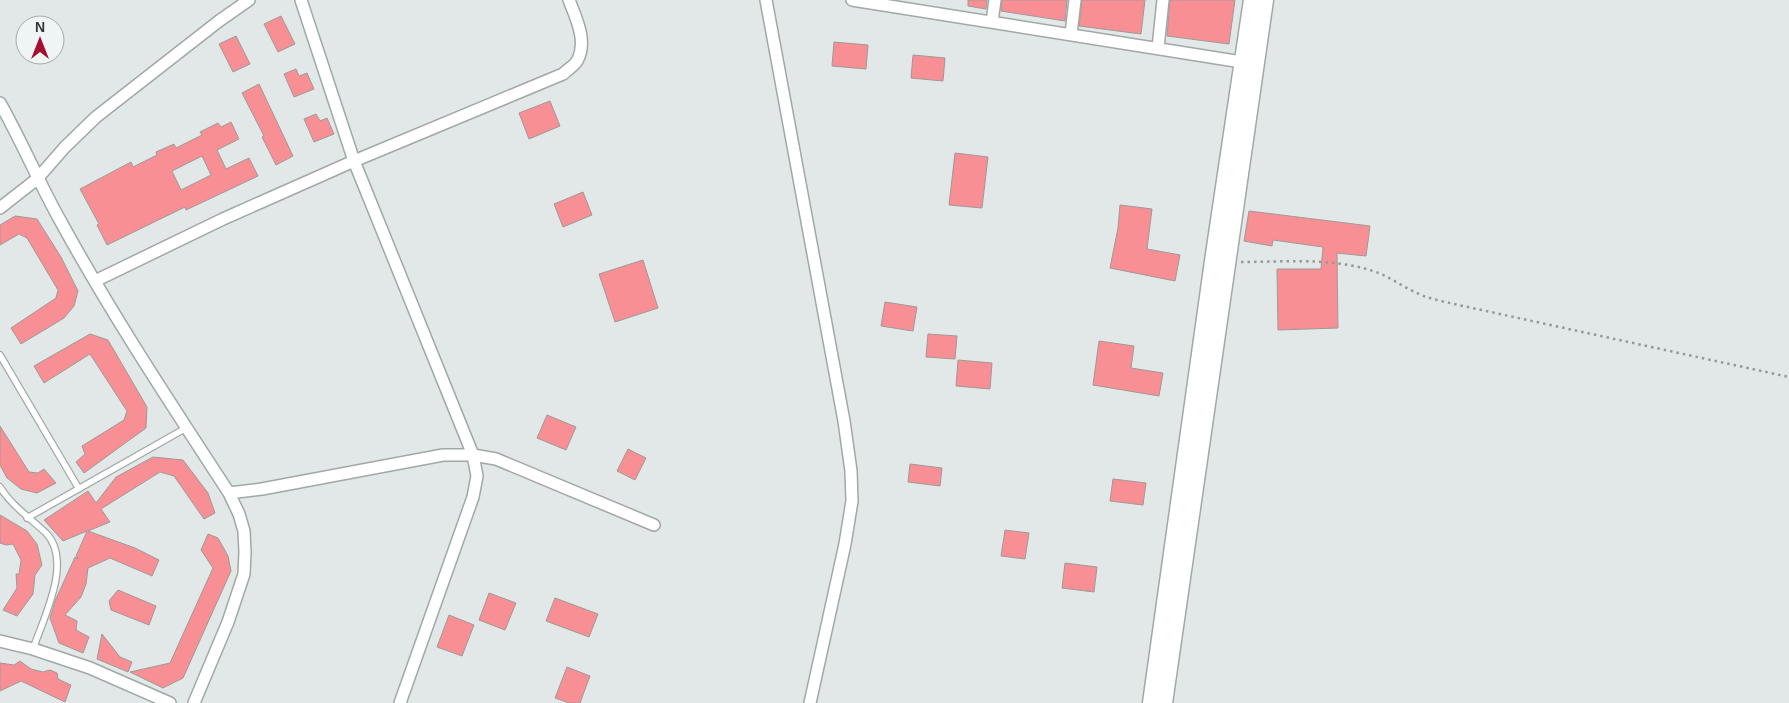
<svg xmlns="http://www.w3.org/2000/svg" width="1789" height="703" viewBox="0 0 1789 703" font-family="Arial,sans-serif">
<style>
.building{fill:#f88f94;stroke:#9f9999;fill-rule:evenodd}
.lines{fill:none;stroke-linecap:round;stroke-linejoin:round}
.service-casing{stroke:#a1a8a6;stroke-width:8}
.minor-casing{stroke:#a1a8a6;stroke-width:14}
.secondary-casing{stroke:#a1a8a6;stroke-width:19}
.path{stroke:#949998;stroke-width:2.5;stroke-dasharray:2.5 4;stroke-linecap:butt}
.service{stroke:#fff;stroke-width:5.5}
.minor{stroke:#fff;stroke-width:11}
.secondary{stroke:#fff;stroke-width:16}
</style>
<rect width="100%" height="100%" fill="#e1e8e7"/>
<path class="building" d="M 968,0 L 987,0 L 986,9 L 968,6 Z
M 1002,0 L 1067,0 L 1065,21 L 1001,11 Z
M 1082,0 L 1145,0 L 1141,34 L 1079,26 Z
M 1170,0 L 1235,0 L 1229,44 L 1167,36 Z
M 281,16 L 295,44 L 278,52 L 264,24 Z
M 236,36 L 250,64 L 233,72 L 219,44 Z
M 834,42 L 868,45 L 866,69 L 832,66 Z
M 913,55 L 945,58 L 943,81 L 911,78 Z
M 296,69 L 299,76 L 307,73 L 314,89 L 294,97 L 284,74 Z
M 259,84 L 293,156 L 276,165 L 262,137 L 264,136 L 242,93 Z
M 550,101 L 560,126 L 529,139 L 519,113 Z
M 316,114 L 320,121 L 327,118 L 334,134 L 314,142 L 304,119 Z
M 231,122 L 239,139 L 217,150 L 226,169 L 249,158 L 258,176 L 186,210 L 185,207 L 107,245 L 97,225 L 99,224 L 80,189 L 131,162 L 133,167 L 157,155 L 156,152 L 174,144 L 176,148 L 202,135 L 200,132 L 218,123 L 221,127 ZM 202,156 L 211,175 L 181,190 L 172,171 Z
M 955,153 L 988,157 L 982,208 L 949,205 Z
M 583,192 L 592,215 L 563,227 L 554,204 Z
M 1120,205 L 1152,209 L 1147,249 L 1180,255 L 1175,281 L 1110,268 L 1118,228 Z
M 1249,211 L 1370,226 L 1366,256 L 1337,253 L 1338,328 L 1278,330 L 1277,269 L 1321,269 L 1323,247 L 1273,240 L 1272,246 L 1244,241 Z
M 15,216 L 37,219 L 61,257 L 78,291 L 74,306 L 64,318 L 21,344 L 11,328 L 56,298 L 58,290 L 27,238 L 19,234 L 0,245 L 0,225 Z
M 643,260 L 658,308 L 615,322 L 599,274 Z
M 885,302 L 917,307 L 913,331 L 881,326 Z
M 90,334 L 108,340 L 147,407 L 146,428 L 84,473 L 76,462 L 85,454 L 82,446 L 124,420 L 127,411 L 90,354 L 44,383 L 34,366 Z
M 928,334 L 957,336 L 955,359 L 926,357 Z
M 1099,341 L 1134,346 L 1131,368 L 1163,373 L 1159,396 L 1093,385 Z
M 958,360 L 992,363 L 990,389 L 956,386 Z
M 547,415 L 576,427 L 566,450 L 537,438 Z
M 0,426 L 29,472 L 38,473 L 44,469 L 56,483 L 37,493 L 21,489 L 7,478 L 0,465 Z
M 628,449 L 646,458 L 635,480 L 617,471 Z
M 153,457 L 183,460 L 208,493 L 215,513 L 204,519 L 174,476 L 160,472 L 101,509 L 110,522 L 88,531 L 135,548 L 159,560 L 152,576 L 110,558 L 88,568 L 86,584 L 81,597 L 65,615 L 77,621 L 76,630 L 89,637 L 83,653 L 59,643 L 50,618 L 55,601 L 75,557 L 79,559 L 76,556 L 87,531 L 63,541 L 44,520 L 88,491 L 96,503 L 116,477 Z
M 910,464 L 942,468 L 940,486 L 908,482 Z
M 1113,479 L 1146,483 L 1143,505 L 1110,501 Z
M 0,515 L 27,531 L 37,544 L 42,565 L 35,575 L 33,594 L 17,616 L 3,610 L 17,588 L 16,574 L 19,574 L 21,560 L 13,544 L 6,545 L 0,543 Z
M 1005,530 L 1029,533 L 1025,559 L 1001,556 Z
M 208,534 L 218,538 L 228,556 L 231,571 L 183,678 L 163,688 L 130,672 L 170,663 L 213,568 L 201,550 Z
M 1065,563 L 1097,567 L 1094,592 L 1062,588 Z
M 118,590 L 156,606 L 149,625 L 111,610 L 109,601 Z
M 489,593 L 516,603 L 505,630 L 479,620 Z
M 555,598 L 598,614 L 589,637 L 546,621 Z
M 449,615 L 474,625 L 462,656 L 437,647 Z
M 102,634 L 120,657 L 132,662 L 128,672 L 97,659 Z
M 20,661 L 31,669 L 43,672 L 50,670 L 57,673 L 58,679 L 71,685 L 65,702 L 21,681 L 0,691 L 0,663 L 14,665 Z
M 567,667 L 590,676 L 580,703 L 569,703 L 555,698 Z"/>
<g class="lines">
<defs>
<path id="service" d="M 0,355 L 79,489
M 0,487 C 11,505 30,518 46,533 C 73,561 44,617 33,649
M 27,518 L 186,428"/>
<path id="minor" d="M 301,0 L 354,161 L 473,455 L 477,476 L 473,497 L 400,703
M 766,0 L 844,421 L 851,471 L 852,501 L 845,544 L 810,703
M 852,0 L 1248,63
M 992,22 L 995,0
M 1071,34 L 1075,0
M 1158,48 L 1163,0
M 0,103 C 22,142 39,183 61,222 C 112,315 171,404 229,493 L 239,514 L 244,531 L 245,552 L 244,574 L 228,622 L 194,703
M 0,208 L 37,179 L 65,147 L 96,117 L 219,21 L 249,0
M 95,281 L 223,219 L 354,161 L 563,74 C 567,70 574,66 577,61 C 588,42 576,18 569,0
M 229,493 L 262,489 L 443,455 L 473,455 L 496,459 L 654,525
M 0,641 L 33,649 L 90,668 L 170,703"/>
<path id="secondary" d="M 1151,703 L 1214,254 L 1252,0
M 1164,703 L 1265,0"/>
</defs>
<use href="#service" class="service-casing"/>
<use href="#minor" class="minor-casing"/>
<use href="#secondary" class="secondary-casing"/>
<path class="path" d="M 1241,262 C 1287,262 1332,257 1376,272 C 1390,277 1403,287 1417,293 C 1429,299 1442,301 1454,304 L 1789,377"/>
<use href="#service" class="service"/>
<use href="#minor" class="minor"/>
<use href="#secondary" class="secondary"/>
</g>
<g transform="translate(40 40)"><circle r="24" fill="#eff5f4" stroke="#a5a9a9"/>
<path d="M0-4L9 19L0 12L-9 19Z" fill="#a60d32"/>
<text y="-8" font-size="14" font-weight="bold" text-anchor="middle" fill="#363838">N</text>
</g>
</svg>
